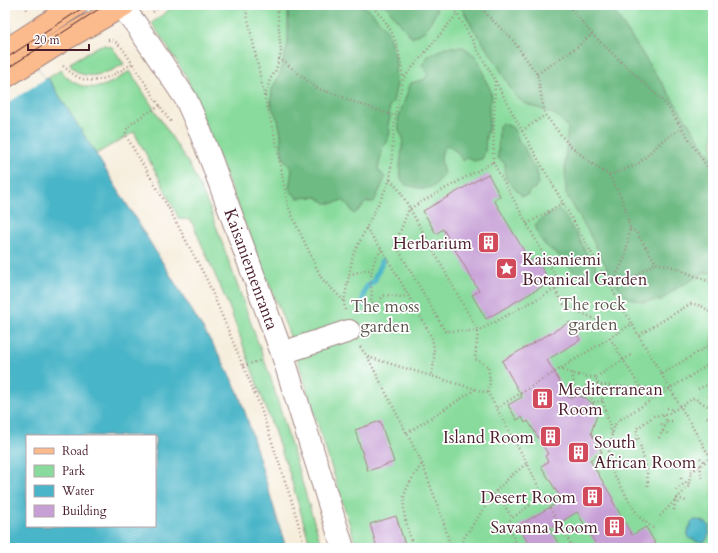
<svg xmlns="http://www.w3.org/2000/svg" width="718" height="553" viewBox="0 0 718 553" font-family="Cardo,serif">
<style>
.green{fill:#88db9c;stroke:#697d64}
.forest{fill:#6ebb84;stroke:#5c6d58}
.water{fill:#4ab5c8;stroke:#4a6a7a;fill-rule:evenodd}
.pier{fill:#f6eddb}
.lines{fill:none;stroke-linecap:round;stroke-linejoin:round}
.stream{stroke:#4ab5c8;stroke-width:6}
.building{fill:#c69fd5}
.minor-casing{stroke:#a08683;stroke-width:24}
.major-casing{stroke:#a08683;stroke-width:24}
.path{stroke:#a08683;stroke-width:2.5;stroke-dasharray:1 3;stroke-linecap:butt}
.minor{stroke:#fff;stroke-width:22}
.major{stroke:#fbbb8c;stroke-width:22}
.tram{stroke:#4a1f2b;stroke-width:1}
.labels{text-anchor:middle;dominant-baseline:central;stroke-width:3.5;stroke-linejoin:round;paint-order:stroke}
.poi-label{font-size:17px;fill:#4a1f2b;stroke:#fff;text-anchor:end}
.street-label{font-size:17px;fill:#4a1f2b;stroke:#fff}
.park-label{font-size:17px;fill:#5d574d;stroke:#fff}
</style>
<rect width="100%" height="100%" fill="#fff"/>
<filter id="ink" filterUnits="userSpaceOnUse"><feTurbulence type="fractalNoise" baseFrequency=".025" numOctaves="2"/><feDisplacementMap in="SourceGraphic" scale="8" xChannelSelector="R" yChannelSelector="G"/><feConvolveMatrix kernelMatrix="1 2 1 2 8 2 1 2 1" color-interpolation-filters="sRGB"/></filter>
<filter id="wash" filterUnits="userSpaceOnUse"><feTurbulence type="fractalNoise" baseFrequency=".012" numOctaves="4" result="noise"/><feDisplacementMap in="SourceGraphic" scale="16" xChannelSelector="R" yChannelSelector="G"/><feGaussianBlur stdDeviation="0.9" result="paint"/><feColorMatrix in="noise" values="0 0 0 0 0 0 0 0 0 0 0 0 0 0 0 0 0 1.4 0 .05"/><feComposite in="paint" operator="in"/></filter>
<g filter="url(#wash)">
<rect width="100%" height="100%" fill="#f6eddb"/>
<path class="green" d="M 175,5 L 713,5 L 713,548 L 357,548 L 290,336 L 186,76 L 152,23 Z
M 104,45 L 112,47 L 124,64 C 108,73 81,85 70,63 L 99,46 Z
M 61,70 C 71,85 90,92 108,84 C 116,81 123,75 130,71 L 190,166 L 210,209 L 271,379 L 322,548 L 311,548 L 289,472 L 230,309 L 191,220 L 179,219 L 159,178 L 134,132 L 96,154 L 48,78 Z"/>
<path class="forest" d="M 294,5 L 362,6 L 371,11 L 387,31 L 395,56 L 396,65 L 395,71 L 397,83 L 393,102 L 389,107 L 390,118 L 388,124 L 390,132 L 387,143 L 383,147 L 378,169 L 385,178 L 381,187 L 374,202 L 366,202 L 360,209 L 354,214 L 348,205 L 342,200 L 335,203 L 326,203 L 317,197 L 297,198 L 289,189 L 292,170 L 283,157 L 281,145 L 281,135 L 278,120 L 271,105 L 272,89 L 280,74 L 288,43 L 288,9 Z
M 385,5 L 434,5 L 437,11 L 425,31 L 412,38 Z
M 460,5 L 610,5 L 713,160 L 713,272 L 704,273 L 677,288 L 661,300 L 642,302 L 626,297 L 612,278 L 588,231 L 566,194 L 565,161 L 568,127 L 556,115 L 524,103 L 515,96 L 496,62 L 473,28 Z
M 445,47 L 463,47 L 469,51 L 475,56 L 479,62 L 484,73 L 485,79 L 490,89 L 492,98 L 489,107 L 489,126 L 486,136 L 485,152 L 482,159 L 473,161 L 468,157 L 463,161 L 456,151 L 446,145 C 438,156 442,163 444,175 L 439,179 L 434,186 L 424,189 L 406,185 L 401,179 L 400,166 L 403,138 L 399,131 L 398,119 L 406,96 L 411,83 L 425,79 L 428,74 L 422,65 L 428,56 L 435,53 Z
M 502,123 L 512,127 L 516,133 L 519,142 L 524,147 L 532,165 L 536,169 L 538,176 L 538,183 L 534,189 L 531,189 L 527,195 L 522,196 L 506,179 L 505,163 L 498,158 L 499,126 Z
M 559,210 L 564,215 L 573,230 L 577,234 L 586,253 L 595,264 L 596,271 L 594,276 L 588,280 C 575,277 569,265 560,256 C 553,251 546,247 541,240 C 538,235 537,230 535,225 C 541,218 551,213 559,210 Z"/>
<path class="water" d="M 5,10 L 10,17 L 6,19 L 7,22 L 45,79 L 48,78 L 96,154 L 221,358 L 238,392 L 247,418 L 286,548 L 5,548 ZM 27,436 L 155,436 L 155,526 L 27,526 Z
M 694,520 L 698,520 L 700,521 L 702,520 L 703,522 L 707,523 L 709,526 L 709,532 L 710,534 L 708,535 C 708,541 703,544 698,541 L 696,542 L 695,540 C 689,540 686,535 689,530 L 688,528 L 690,527 L 691,523 Z"/>
<path class="pier" d="M 7,22 L 45,79 L 5,105 L 5,23 Z"/>
<g class="lines">
<path class="stream" d="M 364,304 L 363,300 L 364,292 L 368,286 L 374,281 L 382,261"/>
</g>
<g id="blocks">
<path class="building" d="M 488,174 L 500,196 L 494,200 L 530,261 L 536,258 L 550,282 L 486,319 L 472,295 L 479,291 L 443,229 L 436,234 L 423,211 Z
M 570,322 L 580,340 L 547,360 L 569,398 L 578,396 L 586,398 L 594,405 L 597,415 L 591,433 L 602,452 L 590,460 L 613,499 L 612,500 L 632,535 L 646,527 L 658,548 L 598,548 L 577,512 L 550,529 L 561,548 L 531,548 L 518,526 L 562,500 L 541,466 L 548,462 L 545,456 L 548,454 L 528,421 L 525,423 L 522,417 L 517,420 L 508,405 L 522,397 L 502,361 Z
M 380,421 L 394,462 L 368,471 L 355,430 Z
M 396,516 L 406,548 L 377,548 L 370,524 Z"/>
</g>
</g>
<g filter="url(#ink)">
<use href="#blocks" fill-opacity="0" stroke="#a08683" stroke-width="1"/>
<g class="lines">
<defs>
<path id="minor" d="M 120,5 L 135,23 L 186,99 L 200,131 L 213,165 L 282,353 L 343,548
M 282,353 L 349,331"/>
<path id="major" d="M 5,51 L 76,5
M 5,77 L 65,39 L 124,5"/>
</defs>
<use href="#minor" class="minor-casing"/>
<use href="#major" class="major-casing"/>
<path class="path" d="M 25,5 L 28,12
M 245,5 L 265,99 L 276,141 L 288,206 L 295,222 L 322,279 L 344,301
M 369,5 C 395,25 399,49 403,78
M 452,5 L 495,80 L 522,131 L 611,287 L 632,324 L 713,462
M 480,5 L 486,14 L 512,39 L 537,74 L 545,115 L 569,145 L 590,162 L 609,175 L 620,195 L 625,207 L 630,229 L 625,257 L 611,286
M 570,5 L 577,16 L 592,34 L 666,104 L 713,176
M 153,12 L 162,5
M 108,40 C 114,39 119,45 123,49 L 169,120 L 172,122
M 279,58 L 318,89 L 338,95 L 351,101 L 395,116
M 63,66 C 68,70 72,74 78,77 C 97,87 117,73 133,63
M 537,74 L 577,47 L 592,34
M 265,97 L 270,79 L 275,72 L 281,53 L 277,5
M 160,106 C 152,110 130,122 127,129 C 125,132 126,133 126,136 L 168,207 L 207,280 L 260,406 L 294,508 L 305,548
M 522,131 L 545,115
M 493,162 L 561,286 L 478,331 L 445,331 L 395,244 L 409,209 Z
M 493,162 L 495,80
M 609,175 L 637,165 L 661,142 L 681,128
M 390,180 L 400,191 L 478,331 L 475,359 L 488,366 L 490,382 L 488,393
M 527,224 L 563,203
M 366,228 L 382,250 L 398,277 L 419,314 L 432,338 L 434,348 L 434,363 L 431,376
M 630,229 L 636,232 L 656,263 L 670,266 L 713,283
M 382,250 L 376,257 L 373,265 L 370,282 L 372,292 L 371,301 L 374,304 L 379,302 L 383,296 L 387,295 L 401,297 L 408,296
M 349,275 L 365,270 L 372,270
M 611,287 L 627,281 L 656,263
M 555,290 L 564,305 L 606,324 L 620,331
M 345,310 L 344,301 L 353,255 L 390,180 L 395,116 L 403,79 L 457,14
M 639,335 L 690,304 C 701,304 707,308 713,317
M 610,338 L 640,387
M 360,347 L 367,356 L 422,463 L 443,520 L 451,548
M 368,357 L 488,393 L 527,463 L 543,496 L 573,548
M 243,366 L 262,360
M 559,369 C 571,373 584,378 596,377 L 612,434
M 572,373 L 574,384 L 573,389 L 574,393 L 581,393 L 584,395 L 589,395 L 594,402 L 603,401
M 662,374 L 713,343
M 596,377 L 633,354
M 707,379 L 710,385 L 713,383
M 585,386 L 599,385 L 670,389
M 698,389 L 704,386 L 710,385 L 713,388
M 709,392 L 712,396
M 708,397 L 713,395
M 497,408 L 632,324
M 667,408 L 674,410
M 707,417 L 713,424
M 667,421 L 675,421
M 661,424 L 665,426
M 663,431 L 668,434
M 407,433 L 476,389
M 659,438 L 667,422 L 663,415
M 629,439 L 633,442
M 627,448 L 638,437
M 700,458 L 705,462
M 700,465 L 702,478
M 691,467 L 695,469
M 681,483 L 681,478
M 648,486 L 647,471 L 636,429 L 654,416 L 668,414 L 694,398 L 713,409
M 676,490 L 689,480
M 496,491 L 512,518
M 677,498 L 686,501
M 676,499 L 680,505
M 674,510 L 675,501
M 660,516 L 688,487 L 691,472 L 705,462 L 713,455
M 653,528 L 638,516 L 607,463 L 612,434 L 616,422 L 713,362
M 517,545 L 507,524 L 512,518 L 543,496
M 413,548 L 404,514 L 404,496 L 407,488 L 413,477 L 422,464
M 458,548 L 465,536 L 496,491 L 510,477 L 527,463"/>
<use href="#minor" class="minor"/>
<use href="#major" class="major"/>
<path class="tram" d="M 5,59 L 87,5
M 5,70 L 105,5"/>
</g>
</g>
<defs>
<symbol id="building-square" viewBox="-11 -11 22 22"><rect x="-9" y="-9" width="18" height="18" rx="4" fill="#d1495b" stroke="#fff"/><path d="M-4-6H4V6H1V3H-1V6H-4ZM-2.5-4.3h1.7v1.8h-1.7ZM.8-4.3h1.7v1.8H.8ZM-2.5-1h1.7V.8h-1.7ZM.8-1h1.7V.8H.8Z" fill="#fff"/></symbol>
<symbol id="sight-square" viewBox="-11 -11 22 22"><rect x="-9" y="-9" width="18" height="18" rx="4" fill="#d1495b" stroke="#fff"/><path d="M0-6L1.8-2.2L6-1.7L2.9 1.2L3.7 5.4L0 3.3L-3.7 5.4L-2.9 1.2L-6-1.7L-1.8-2.2Z" fill="#fff"/></symbol>
</defs>
<g fill-rule="evenodd">
<use href="#building-square" x="476" y="230" width="25" height="25"/>
<use href="#sight-square" x="494" y="256" width="25" height="25"/>
<use href="#building-square" x="530" y="386" width="25" height="25"/>
<use href="#building-square" x="538" y="424" width="25" height="25"/>
<use href="#building-square" x="566" y="440" width="25" height="25"/>
<use href="#building-square" x="580" y="484" width="25" height="25"/>
<use href="#building-square" x="602" y="514" width="25" height="25"/>
</g>
<g class="labels">
<g class="poi-label">
<text x="472" y="243">Herbarium</text>
<text x="522" y="259" text-anchor="start">Kaisaniemi<tspan x="522" dy="20">Botanical Garden</tspan></text>
<text x="558" y="389" text-anchor="start">Mediterranean<tspan x="558" dy="20">Room</tspan></text>
<text x="534" y="437">Island Room</text>
<text x="594" y="442" text-anchor="start">South<tspan x="594" dy="20">African Room</tspan></text>
<text x="576" y="497">Desert Room</text>
<text x="598" y="527">Savanna Room</text>
</g>
<g class="street-label">
<text transform="translate(251 269) rotate(70)">Kaisaniemenranta</text>
</g>
<g class="park-label">
<text x="593" y="304">The rock<tspan x="593" dy="20">garden</tspan></text>
<text x="385" y="306">The moss<tspan x="385" dy="20">garden</tspan></text>
</g>
</g>
<rect width="718" height="553" fill="none" stroke="#fff" stroke-width="20"/>
<rect x="26" y="435" width="130" height="92" fill="#ffffff" stroke="#b7a5aa"/>
<rect x="34" y="448" width="20" height="6" fill="#fbbb8c" stroke="#b7a5aa"/>
<text x="62" y="455" font-size="12" fill="#4a1f2b">Road</text>
<rect x="34" y="465" width="20" height="12" fill="#88db9c" stroke="#b7a5aa"/>
<text x="62" y="475" font-size="12" fill="#4a1f2b">Park</text>
<rect x="34" y="485" width="20" height="12" fill="#4ab5c8" stroke="#b7a5aa"/>
<text x="62" y="495" font-size="12" fill="#4a1f2b">Water</text>
<rect x="34" y="505" width="20" height="12" fill="#c69fd5" stroke="#b7a5aa"/>
<text x="62" y="515" font-size="12" fill="#4a1f2b">Building</text>
<path d="M28 44v6h61v-6" fill="none" stroke="#4a1f2b" stroke-width="2"/>
<text x="34" y="44" font-size="12" fill="#4a1f2b" stroke="#ffffff" stroke-width="3" paint-order="stroke">20 m</text>
</svg>
